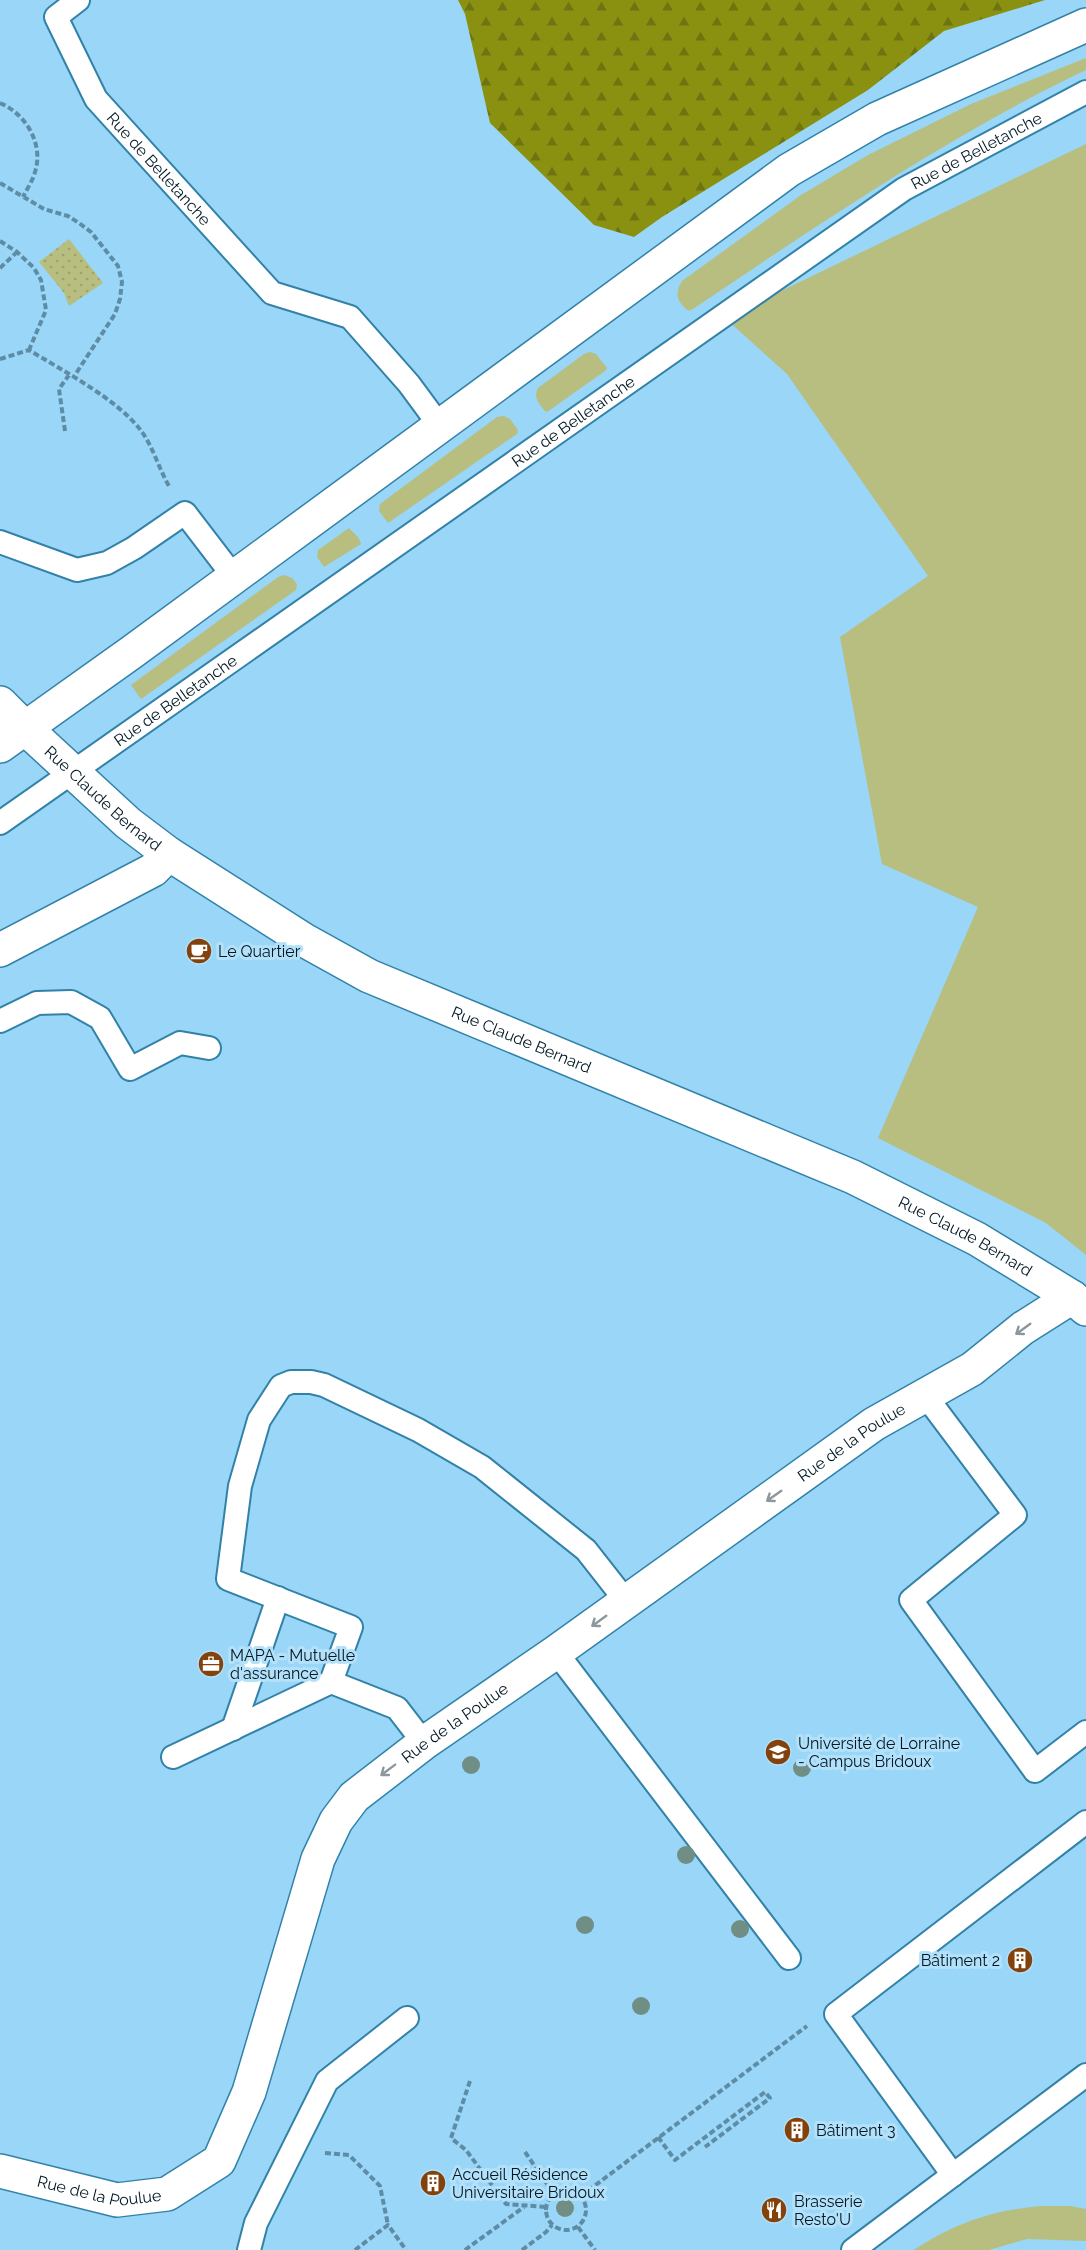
<svg xmlns="http://www.w3.org/2000/svg" width="1086" height="2250" viewBox="0 0 1086 2250" font-family="Raleway,sans-serif">
<style>
.grass{fill:#b8be7f}
.forest{fill:url(#forest-firs)}
.park{fill:url(#park-dots)}
.lines{fill:none;stroke-linecap:round;stroke-linejoin:round}
.lane-casing{stroke:#3282a8;stroke-width:26}
.street-casing{stroke:#3282a8;stroke-width:36}
.secondary-casing{stroke:#3282a8;stroke-width:36}
.path{stroke:#5e8ca5;stroke-width:4;stroke-dasharray:6 3;stroke-linecap:butt}
.lane{stroke:#fff;stroke-width:22}
.street{stroke:#fff;stroke-width:33}
.secondary{stroke:#fff;stroke-width:33}
.tree{fill:#708e84}
.oneway{stroke:#8d979c}
.labels{text-anchor:middle;dominant-baseline:central;stroke-width:6;stroke-linejoin:round;paint-order:stroke}
.street-label{font-size:16px;fill:#011723;stroke:#b4e1fa}
.poi-label{font-size:16px;fill:#011723;stroke:#b4e1fa;text-anchor:start}
</style>
<defs>
<pattern id="forest-firs" width="22" height="20" patternUnits="userSpaceOnUse" patternTransform="scale(1.5)"><rect width="22" height="20" fill="#8a9111"/><path d="M5 1l3.5 6h-7zM16 11l3.5 6h-7z" fill="#6e7510"/></pattern>
<pattern id="park-dots" width="8" height="8" patternUnits="userSpaceOnUse" patternTransform="scale(1.5)"><rect width="8" height="8" fill="#b8be7f"/><path d="M2 2h.1M6 6h.1" fill="none" stroke="#9ca36d" stroke-width="1.8" stroke-linecap="round"/></pattern>
</defs>
<rect width="100%" height="100%" fill="#99d6f7"/>
<path class="grass" d="M 1086,58 L 1086,70 C 947,136 820,224 693,309 L 689,311 C 677,302 674,294 682,281 L 801,195 L 868,155 L 971,104 Z
M 1086,144 L 1086,1255 L 1046,1223 L 878,1138 L 978,907 L 882,864 L 840,637 L 928,576 L 787,374 L 725,318 Z
M 590,352 L 596,354 L 607,368 L 605,371 L 547,412 L 545,411 C 539,404 533,398 538,388 L 584,354 Z
M 504,416 L 510,419 L 518,430 L 517,434 L 388,523 L 379,511 L 380,504 L 384,501 L 497,417 Z
M 349,528 L 358,537 L 361,544 L 324,567 L 317,557 L 318,550 Z
M 284,575 L 292,578 L 297,584 L 296,590 L 141,699 L 131,685 L 278,577 Z
M 1042,2206 L 1070,2206 L 1086,2209 L 1086,2241 L 1027,2239 L 989,2250 L 914,2250 C 955,2223 993,2210 1042,2206 Z"/>
<path class="forest" d="M 458,0 L 1045,0 L 944,31 L 868,90 L 662,217 L 634,237 L 594,225 L 490,123 L 465,14 Z"/>
<path class="park" d="M 69,239 L 103,283 L 69,306 L 64,293 L 39,262 Z"/>
<g class="lines">
<defs>
<g id="lane">
<path id="s1" d="M 78,0 L 56,17 L 96,99 L 272,293 L 350,317 L 409,384 L 440,426"/>
<path d="M 0,542 L 77,570 L 107,563 L 134,548 L 185,513 L 234,577"/>
<path id="s2" d="M 0,823 L 904,189 L 1086,92"/>
<path d="M 0,1021 L 37,1003 L 71,1002 L 100,1018 L 130,1069 L 180,1043 L 209,1048"/>
<path d="M 925,1395 L 1015,1515 L 911,1600 L 1035,1771 L 1086,1732"/>
<path d="M 556,1652 L 789,1958"/>
<path d="M 233,1729 L 278,1598"/>
<path d="M 424,1743 L 397,1708 L 331,1682 L 351,1627 L 228,1579 L 240,1486 L 259,1420 L 281,1386 L 291,1382 L 311,1382 L 324,1385 L 418,1430 L 482,1467 L 586,1550 L 626,1601"/>
<path d="M 173,1757 L 331,1682"/>
<path d="M 953,2175 L 836,2014 L 1086,1822"/>
<path d="M 249,2250 L 256,2223 L 327,2081 L 407,2018"/>
<path d="M 853,2250 L 1086,2075"/>
</g>
<g id="street">
<path d="M 0,703 L 25,728"/>
<path d="M 0,950 L 153,870 L 169,854"/>
<path id="s3" d="M 0,2171 L 117,2200 L 167,2194 L 219,2161 L 249,2092 L 318,1859 L 336,1821 L 354,1797 L 424,1743 L 556,1652 L 874,1424 L 972,1369 L 1023,1328 L 1072,1297"/>
</g>
<g id="secondary">
<path id="s4" d="M 25,728 L 128,823 L 169,854 L 304,940 L 369,976 L 853,1177 L 977,1239 L 1072,1297 L 1086,1309"/>
<path d="M 0,746 L 132,652 L 789,170 L 877,119 L 1086,25"/>
</g>
</defs>
<use href="#lane" class="lane-casing"/>
<use href="#street" class="street-casing"/>
<use href="#secondary" class="secondary-casing"/>
<path class="path" d="M 0,103 C 26,114 44,144 35,172 C 33,180 27,189 23,197
M 0,183 L 44,209 L 68,216 L 79,223 L 91,232 L 118,266 L 122,282 L 120,299 L 115,314 L 73,378
M 0,241 L 17,252 L 34,268 L 41,280 L 46,310 L 29,350
M 0,268 L 17,252
M 0,359 L 29,350 C 63,371 119,400 142,432 C 154,449 159,469 169,486
M 65,431 L 59,389 L 69,375
M 470,2081 L 451,2138 L 466,2150 L 506,2204 L 546,2207
M 658,2137 L 675,2160 L 765,2092 L 770,2098 L 705,2147
M 525,2152 L 554,2194
M 325,2153 L 349,2155 L 380,2186 L 388,2225
M546 2210a20 20 0 1 1 40 0a20 20 0 1 1-40 0Z
M 581,2196 L 807,2026
M 578,2227 L 595,2250
M 355,2250 L 388,2225 L 406,2250
M 465,2250 L 524,2207
M 522,2250 L 546,2232 L 552,2225"/>
<use href="#lane" class="lane"/>
<use href="#street" class="street"/>
<use href="#secondary" class="secondary"/>
</g>
<g class="tree">
<circle cx="471" cy="1765" r="9"/>
<circle cx="802" cy="1768" r="9"/>
<circle cx="686" cy="1855" r="9"/>
<circle cx="585" cy="1925" r="9"/>
<circle cx="740" cy="1929" r="9"/>
<circle cx="641" cy="2006" r="9"/>
<circle cx="565" cy="2208" r="9"/>
</g>
<defs><path id="oneway-shaft" d="M-6 0H5M1.5-3L5.5 0L1.5 3" fill="none" stroke-width="1.6" stroke-linecap="round" stroke-linejoin="round" transform="scale(1.5)"/></defs>
<g class="oneway">
<use href="#oneway-shaft" transform="translate(1023 1329) rotate(144)"/>
<use href="#oneway-shaft" transform="translate(774 1496) rotate(145)"/>
<use href="#oneway-shaft" transform="translate(599 1621) rotate(144)"/>
<use href="#oneway-shaft" transform="translate(388 1770) rotate(143)"/>
</g>
<defs>
<symbol id="cafe-disc" viewBox="-11 -11 22 22"><circle r="9.5" fill="#83420c" stroke="#b4e1fa"/><path d="M-5.5-4.5H6V0H3Q3 3.5 0 3.5H-2.5Q-5.5 3.5-5.5 0ZM3-3.2v2h1.7v-2ZM-6 4.5H4V6H-6Z" fill="#fff"/></symbol>
<symbol id="office-disc" viewBox="-11 -11 22 22"><circle r="9.5" fill="#83420c" stroke="#b4e1fa"/><path d="M-6-3h4V-5.5h4V-3h4V5H-6ZM-1-4.5V-3h2v-1.5ZM-6 0V1H6V0Z" fill="#fff"/></symbol>
<symbol id="university-disc" viewBox="-11 -11 22 22"><circle r="9.5" fill="#83420c" stroke="#b4e1fa"/><path d="M0-5L7-2L0 1L-7-2ZM-4 1L0 2.5L4 1V4Q0 6-4 4Z" fill="#fff"/></symbol>
<symbol id="building-disc" viewBox="-11 -11 22 22"><circle r="9.5" fill="#83420c" stroke="#b4e1fa"/><path d="M-4-6H4V6H1V3H-1V6H-4ZM-2.5-4.3h1.7v1.8h-1.7ZM.8-4.3h1.7v1.8H.8ZM-2.5-1h1.7V.8h-1.7ZM.8-1h1.7V.8H.8Z" fill="#fff"/></symbol>
<symbol id="restaurant-disc" viewBox="-11 -11 22 22"><circle r="9.5" fill="#83420c" stroke="#b4e1fa"/><path d="M-5-6h1v4h1v-4h1v4h1v-4h1v5L-1.5 .5V6h-2V.5L-5-1ZM5-6V6H3V1.5H1.5Q1.5-4 5-6Z" fill="#fff"/></symbol>
</defs>
<g fill-rule="evenodd">
<use href="#cafe-disc" x="184" y="936" width="30" height="30"/>
<use href="#office-disc" x="196" y="1649" width="30" height="30"/>
<use href="#university-disc" x="763" y="1737" width="30" height="30"/>
<use href="#building-disc" x="1005" y="1945" width="30" height="30"/>
<use href="#building-disc" x="782" y="2115" width="30" height="30"/>
<use href="#building-disc" x="418" y="2168" width="30" height="30"/>
<use href="#restaurant-disc" x="759" y="2195" width="30" height="30"/>
</g>
<g class="labels">
<g class="street-label">
<text stroke="none"><textPath href="#s2" startOffset="1186">Rue de Belletanche</textPath></text>
<text stroke="none"><textPath href="#s1" startOffset="213">Rue de Belletanche</textPath></text>
<text stroke="none"><textPath href="#s2" startOffset="700">Rue de Belletanche</textPath></text>
<text stroke="none"><textPath href="#s2" startOffset="214">Rue de Belletanche</textPath></text>
<text stroke="none"><textPath href="#s4" startOffset="105">Rue Claude Bernard</textPath></text>
<text stroke="none"><textPath href="#s4" startOffset="591">Rue Claude Bernard</textPath></text>
<text stroke="none"><textPath href="#s4" startOffset="1077">Rue Claude Bernard</textPath></text>
<text stroke="none"><textPath href="#s3" startOffset="1234">Rue de la Poulue</textPath></text>
<text stroke="none"><textPath href="#s3" startOffset="748">Rue de la Poulue</textPath></text>
<text stroke="none"><textPath href="#s3" startOffset="102">Rue de la Poulue</textPath></text>
</g>
<g class="poi-label">
<text x="218" y="951">Le Quartier</text>
<text x="230" y="1655">MAPA - Mutuelle<tspan x="230" dy="18">d'assurance</tspan></text>
<text x="798" y="1743">Université de Lorraine<tspan x="798" dy="18">- Campus Bridoux</tspan></text>
<text x="1000" y="1960" text-anchor="end">Bâtiment 2</text>
<text x="816" y="2130">Bâtiment 3</text>
<text x="452" y="2174">Accueil Résidence<tspan x="452" dy="18">Universitaire Bridoux</tspan></text>
<text x="794" y="2201">Brasserie<tspan x="794" dy="18">Resto'U</tspan></text>
</g>
</g>
</svg>
